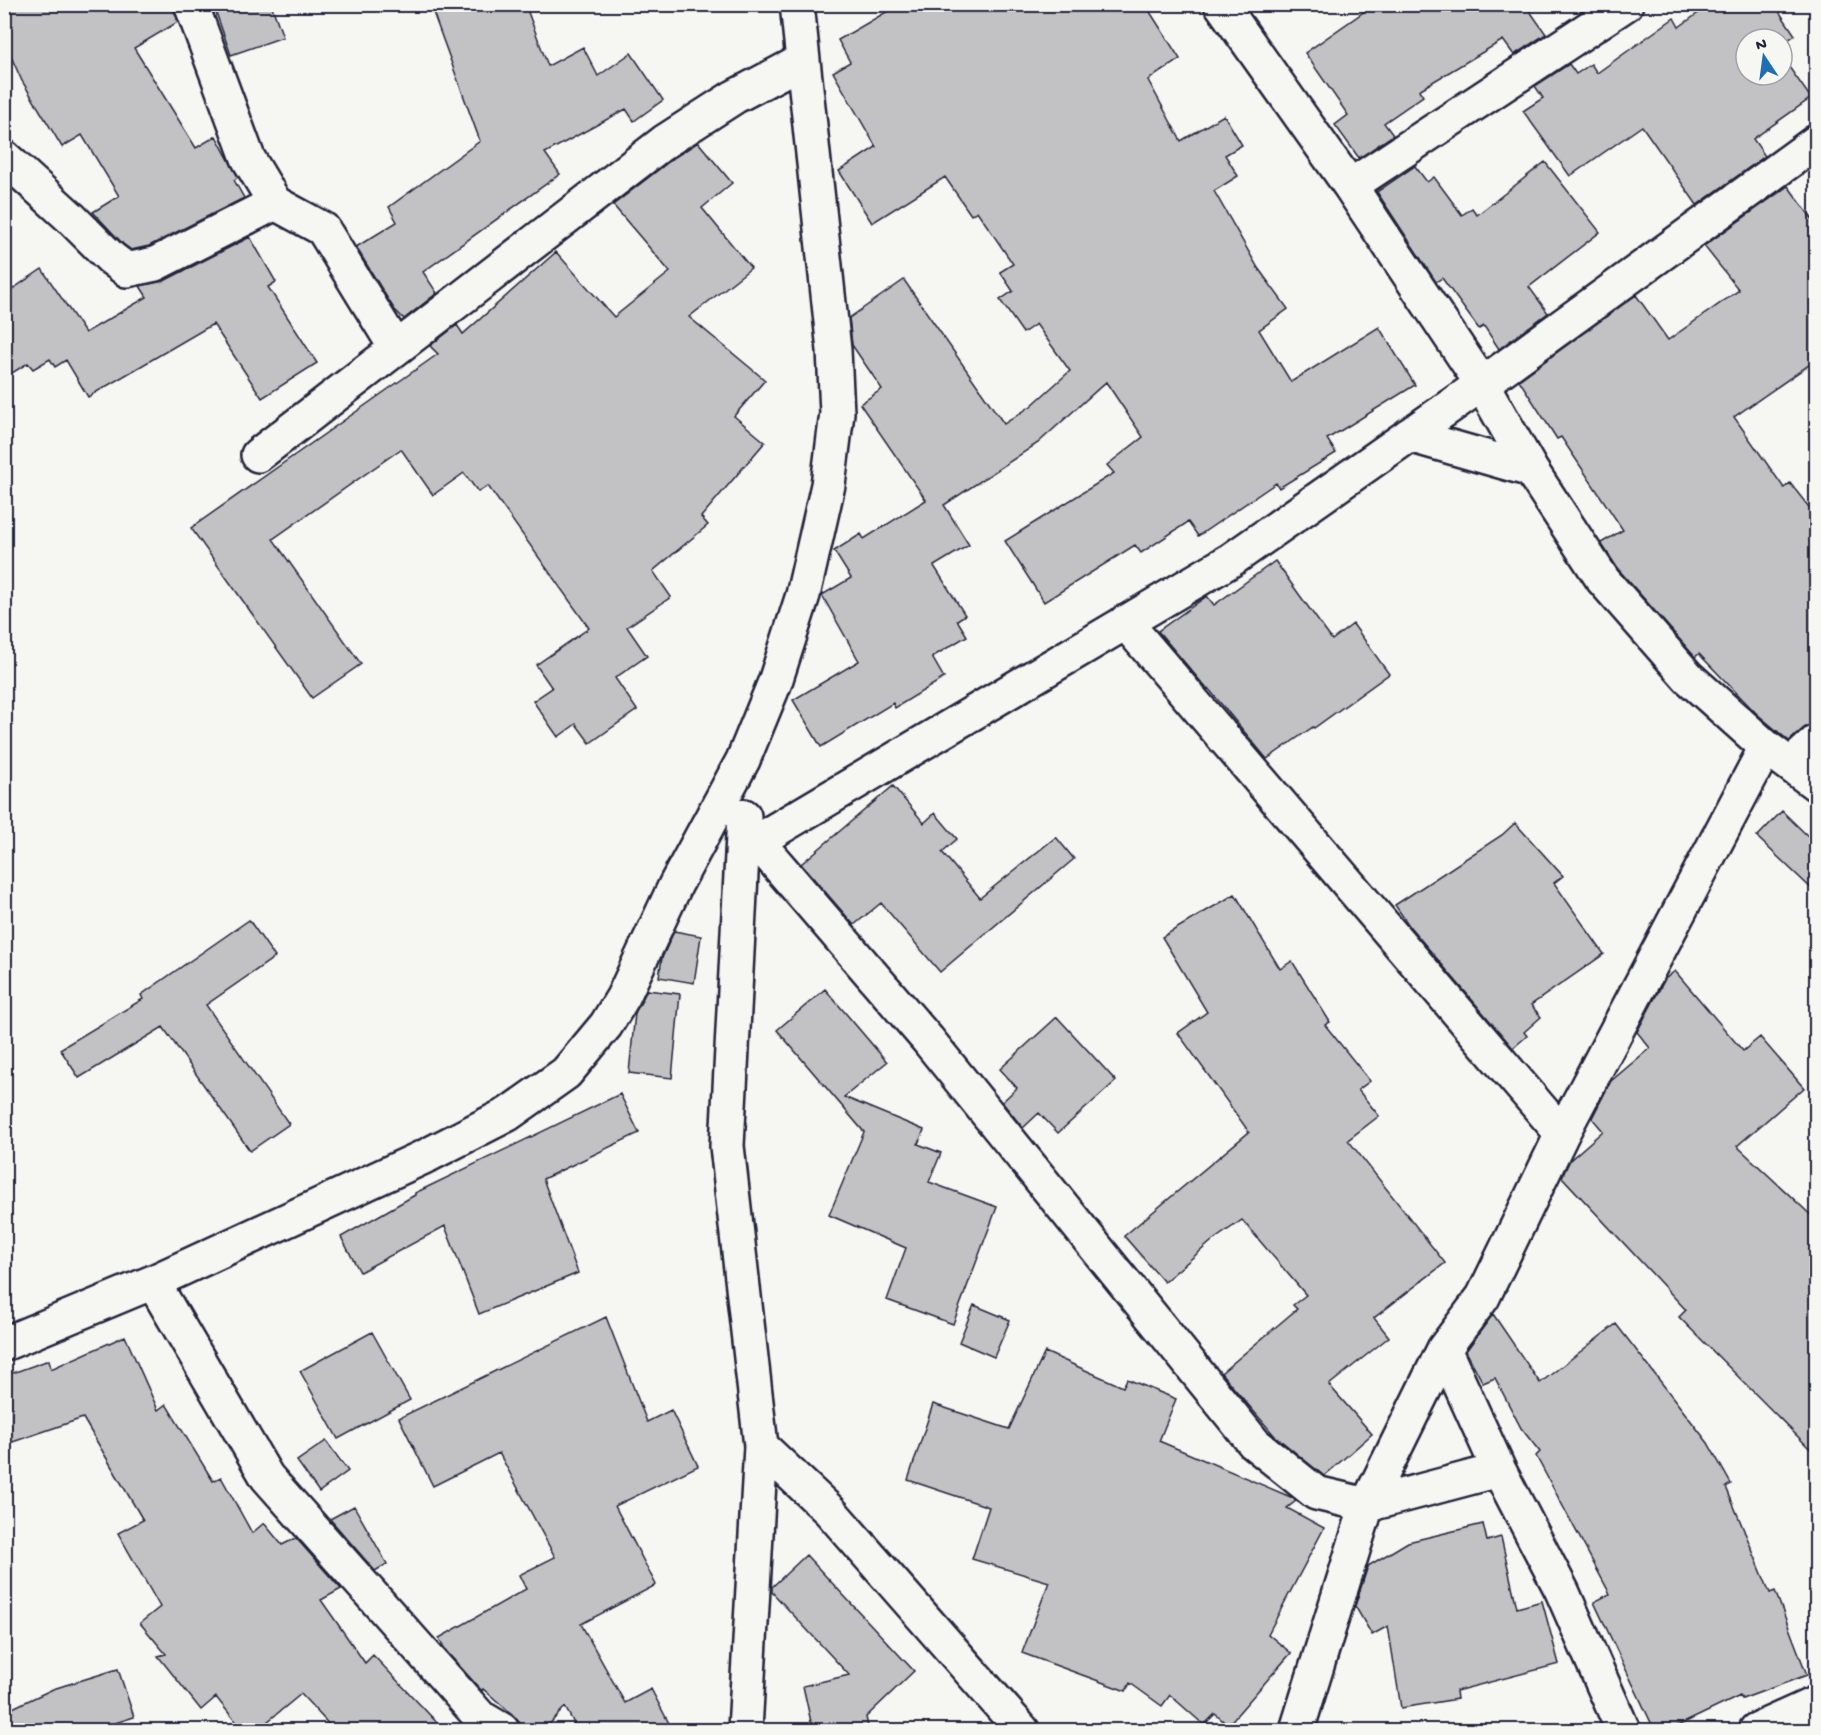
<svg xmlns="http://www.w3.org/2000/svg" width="1821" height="1735" viewBox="0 0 1821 1735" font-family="'Gochi Hand',sans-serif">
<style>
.building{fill:#c2c2c4;stroke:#22223b;stroke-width:1.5}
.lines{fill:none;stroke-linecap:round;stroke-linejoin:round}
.minor-casing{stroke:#22223b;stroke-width:38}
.minor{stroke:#f6f6f2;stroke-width:33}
</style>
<rect width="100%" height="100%" fill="#f6f6f2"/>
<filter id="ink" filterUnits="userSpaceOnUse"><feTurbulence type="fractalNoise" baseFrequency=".0167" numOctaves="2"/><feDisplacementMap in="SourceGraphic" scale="12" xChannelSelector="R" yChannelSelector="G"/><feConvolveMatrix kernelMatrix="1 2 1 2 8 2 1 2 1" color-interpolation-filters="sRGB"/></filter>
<g filter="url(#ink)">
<path class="building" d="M 4,4 L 173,4 L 178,22 L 134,48 L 196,148 L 216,136 L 238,177 L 234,180 L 244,198 L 149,246 L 131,250 L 123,244 L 93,212 L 119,196 L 82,135 L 62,147 L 22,81 L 4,41 Z
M 213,4 L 271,4 L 283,37 L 231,55 Z
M 430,4 L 525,4 L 548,66 L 583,47 L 598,76 L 631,53 L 663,100 L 634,121 L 626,109 L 545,153 L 560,174 L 423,272 L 437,293 L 404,319 L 394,309 L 356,247 L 397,222 L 389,207 L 480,141 Z
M 900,4 L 1145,4 L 1180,59 L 1148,80 L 1181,141 L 1224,115 L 1242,145 L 1225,155 L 1238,176 L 1214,191 L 1258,268 L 1288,309 L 1259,330 L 1291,382 L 1379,327 L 1415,385 L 1327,439 L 1336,453 L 1279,488 L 1276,483 L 1198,536 L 1188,522 L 1141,553 L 1135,545 L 1044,602 L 1005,541 L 1114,473 L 1107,465 L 1143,437 L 1106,382 L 1038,443 L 944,505 L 969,545 L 934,566 L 965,615 L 957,620 L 967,636 L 932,657 L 944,678 L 895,708 L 893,703 L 821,747 L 793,700 L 859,661 L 822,595 L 851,578 L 834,551 L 861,534 L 864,539 L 926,500 L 860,404 L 882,389 L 852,345 L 849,318 L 904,280 L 1004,424 L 1031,406 L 1070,371 L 1036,324 L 1023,333 L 1000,300 L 1013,291 L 1000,272 L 1013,264 L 977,211 L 971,215 L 945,177 L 872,223 L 839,171 L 876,147 L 833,72 L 850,62 L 838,40 Z
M 1375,4 L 1525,4 L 1546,34 L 1514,55 L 1503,40 L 1419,90 L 1423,96 L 1384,123 L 1393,135 L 1359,158 L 1335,125 L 1348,115 L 1305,53 Z
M 1711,4 L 1774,4 L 1795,35 L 1782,44 L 1782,39 L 1746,39 L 1746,75 L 1782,75 L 1782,57 L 1811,98 L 1753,139 L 1765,156 L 1697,205 L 1642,126 L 1570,176 L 1523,111 L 1543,98 L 1535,86 L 1569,64 L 1576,74 L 1591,64 L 1597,73 L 1674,18 L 1679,27 Z
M 698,142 L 732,183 L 702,208 L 751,268 L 689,317 L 765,380 L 734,416 L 765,442 L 701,517 L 708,525 L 653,571 L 671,597 L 627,627 L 647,656 L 615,678 L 637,710 L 590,743 L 576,724 L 558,737 L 533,701 L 552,688 L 536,665 L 589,628 L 488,486 L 478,492 L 464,473 L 433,495 L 401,449 L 273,539 L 361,664 L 312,698 L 191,528 L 438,354 L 430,346 L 457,325 L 463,334 L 556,252 L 614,317 L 670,272 L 613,205 L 675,157 Z
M 1545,162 L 1600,232 L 1529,287 L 1548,313 L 1499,349 L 1484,326 L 1479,329 L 1442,278 L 1436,282 L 1377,192 L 1415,166 L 1427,182 L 1434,177 L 1462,215 L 1472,208 L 1477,215 Z
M 1788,186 L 1816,224 L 1816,360 L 1734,417 L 1784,488 L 1790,483 L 1816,516 L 1816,724 L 1804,728 L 1789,741 L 1757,714 L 1699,654 L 1695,657 L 1618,569 L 1601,543 L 1623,530 L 1561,437 L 1557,439 L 1519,380 L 1636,295 L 1668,340 L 1739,290 L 1704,246 Z
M 250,237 L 276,282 L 268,287 L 317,363 L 262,398 L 213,324 L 88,397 L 66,360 L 55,367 L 50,359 L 33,369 L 28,363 L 4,378 L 4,295 L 42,269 L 85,333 L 147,297 L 140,286 L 164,281 Z
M 1275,561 L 1332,640 L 1353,624 L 1389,674 L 1314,728 L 1313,727 L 1267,759 L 1208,688 L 1207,689 L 1158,631 L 1207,596 L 1214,605 Z
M 893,786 L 924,823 L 935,813 L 957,839 L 942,852 L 980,898 L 1056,837 L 1074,859 L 940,972 L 881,903 L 854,925 L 801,864 Z
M 1782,811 L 1816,844 L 1816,893 L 1757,837 Z
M 1515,823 L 1563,876 L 1554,883 L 1604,954 L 1531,1005 L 1541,1017 L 1524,1032 L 1527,1036 L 1513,1048 L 1410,927 L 1395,905 L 1502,835 Z
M 1235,894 L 1280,969 L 1292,961 L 1330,1022 L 1325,1025 L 1370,1081 L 1358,1090 L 1379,1116 L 1348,1140 L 1445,1263 L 1374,1318 L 1389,1337 L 1329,1385 L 1372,1434 L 1324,1476 L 1274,1435 L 1221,1373 L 1297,1309 L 1293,1305 L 1306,1295 L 1242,1220 L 1212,1241 L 1164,1282 L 1124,1236 L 1249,1132 L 1178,1033 L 1207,1012 L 1162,937 Z
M 249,920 L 275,957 L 206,1005 L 289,1124 L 250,1151 L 163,1027 L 79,1078 L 60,1049 L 143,999 L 141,995 Z
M 674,931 L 701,936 L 694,983 L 659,977 L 662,958 Z
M 1675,971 L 1743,1051 L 1760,1037 L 1804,1088 L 1737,1146 L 1816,1220 L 1816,1455 L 1679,1317 L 1686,1310 L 1562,1177 L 1570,1160 L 1603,1131 L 1592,1118 L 1611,1081 L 1650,1048 L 1637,1032 L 1665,979 Z
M 825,989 L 887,1062 L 844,1097 L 924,1130 L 918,1144 L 941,1153 L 929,1182 L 997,1207 L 953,1324 L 887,1300 L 906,1248 L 829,1215 L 864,1132 L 777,1030 Z
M 647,990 L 680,994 L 672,1078 L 629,1073 L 635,1013 Z
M 1057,1017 L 1116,1081 L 1058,1133 L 1039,1113 L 1023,1128 L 1002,1102 L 1017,1088 L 1000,1069 Z
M 620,1094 L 639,1133 L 543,1179 L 578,1273 L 479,1314 L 445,1226 L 360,1272 L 341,1237 L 415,1195 L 415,1193 Z
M 974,1305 L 1010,1320 L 994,1357 L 959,1342 Z
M 1493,1314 L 1540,1383 L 1616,1324 L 1708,1443 L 1731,1484 L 1726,1487 L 1770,1593 L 1775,1591 L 1807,1675 L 1742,1699 L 1740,1696 L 1667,1731 L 1655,1731 L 1594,1602 L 1610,1594 L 1536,1456 L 1540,1452 L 1521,1428 L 1495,1378 L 1483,1383 L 1466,1351 Z
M 606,1317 L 647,1422 L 671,1410 L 698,1466 L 615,1506 L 656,1585 L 581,1624 L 625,1703 L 651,1689 L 673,1731 L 574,1731 L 577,1729 L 565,1707 L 543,1731 L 527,1731 L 512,1714 L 483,1689 L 482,1691 L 446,1651 L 439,1638 L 526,1589 L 519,1575 L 555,1557 L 499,1453 L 433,1486 L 399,1418 Z
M 372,1332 L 410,1400 L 338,1439 L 300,1371 Z
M 125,1336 L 158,1410 L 166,1404 L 213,1481 L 221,1477 L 252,1533 L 264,1523 L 282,1545 L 296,1538 L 341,1589 L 321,1600 L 365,1663 L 373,1655 L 445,1731 L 335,1731 L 301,1694 L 256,1731 L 243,1731 L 216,1697 L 201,1710 L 158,1656 L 166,1654 L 140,1623 L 160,1607 L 118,1533 L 143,1520 L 83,1418 L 4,1445 L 4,1376 L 49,1360 L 51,1369 Z
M 1045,1352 L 1123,1387 L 1127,1379 L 1176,1399 L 1159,1441 L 1293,1498 L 1296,1501 L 1287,1508 L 1324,1528 L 1268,1634 L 1291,1653 L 1228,1725 L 1215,1714 L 1204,1725 L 1170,1695 L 1162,1706 L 1130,1683 L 1126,1691 L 1022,1653 L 1049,1582 L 972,1559 L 989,1507 L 908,1480 L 933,1404 L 1009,1429 Z
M 326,1441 L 348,1471 L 319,1492 L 297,1461 Z
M 354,1506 L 387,1564 L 375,1571 L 330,1519 Z
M 1483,1524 L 1487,1541 L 1501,1537 L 1517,1608 L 1542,1601 L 1559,1664 L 1456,1691 L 1457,1699 L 1401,1708 L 1388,1626 L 1372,1635 L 1355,1606 L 1368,1566 L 1408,1542 Z
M 806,1555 L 914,1671 L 866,1717 L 869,1731 L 813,1731 L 803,1686 L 849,1675 L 772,1592 L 772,1587 Z
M 118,1669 L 134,1717 L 90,1731 L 4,1731 L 4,1712 L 53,1689 Z"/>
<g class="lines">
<defs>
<path id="minor" d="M 191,4 L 248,158 L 275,203 L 323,229 L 396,348
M 1221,4 L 1350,186 L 1482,384 L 1531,470 L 1603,580 L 1688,677 L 1766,747 L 1816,784
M 4,157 L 71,218 L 111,258 L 127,270 L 155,264 L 275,203
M 1350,186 L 1626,4
M 1409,435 L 1531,470
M 258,455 L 664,142 L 734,97 L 802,61
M 1125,622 L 1562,1134
M 1791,765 L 1816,742
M 744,816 L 727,1146 L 761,1446 L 745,1730
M 744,826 L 928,1040 L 1254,1443 L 1316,1493 L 1367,1505 L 1499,1470
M 757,841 L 1231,560 L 1482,384 L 1816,142
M 153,1282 L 267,1477 L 480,1717 L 502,1730
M 4,1344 L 153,1282 L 428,1155 L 508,1114 L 566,1073 L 606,1025 L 623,997 L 676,884 L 743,760 L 775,682 L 803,595 L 828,485 L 837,413 L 834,350 L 797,4
M 1444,1349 L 1499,1470 L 1562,1591 L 1623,1730
M 761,1446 L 830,1511 L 1022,1730
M 1297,1730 L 1367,1505 L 1444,1349 L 1483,1297 L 1562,1134 L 1766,747
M 1756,1730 L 1816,1703"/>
</defs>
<use href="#minor" class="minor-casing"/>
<use href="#minor" class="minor"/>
</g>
</g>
<rect width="1821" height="1735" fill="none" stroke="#f6f6f2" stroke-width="24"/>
<rect x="12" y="12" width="1797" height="1711" fill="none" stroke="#22223b" stroke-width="2" filter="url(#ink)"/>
<g transform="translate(1764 57) rotate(347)"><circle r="28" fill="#f6f6f2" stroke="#a1a1a9" stroke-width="1.5"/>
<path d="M0-4.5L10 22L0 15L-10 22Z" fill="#1f6fb2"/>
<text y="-9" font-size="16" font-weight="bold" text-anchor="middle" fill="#22223b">N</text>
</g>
</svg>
